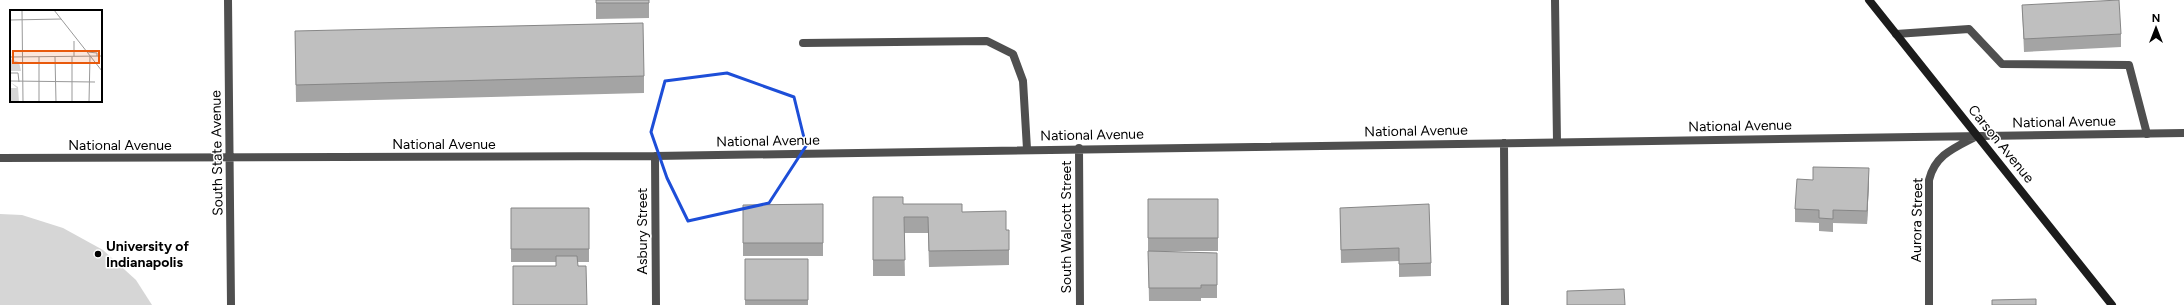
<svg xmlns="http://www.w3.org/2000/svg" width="2184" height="305" viewBox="0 0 2184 305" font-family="Figtree,sans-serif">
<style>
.garden{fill:#d6d6d6}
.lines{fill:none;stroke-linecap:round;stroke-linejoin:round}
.service{stroke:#4f4f4f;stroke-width:8}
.minor{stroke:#4f4f4f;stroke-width:8}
.secondary{stroke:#1c1c1c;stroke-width:8}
.wall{fill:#a4a4a4}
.shaded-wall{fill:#868686}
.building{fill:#bfbfbf;stroke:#868686}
.marked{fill:none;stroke:#1d4ed8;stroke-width:3;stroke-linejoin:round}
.poi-dot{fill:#000;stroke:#fff;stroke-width:1.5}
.labels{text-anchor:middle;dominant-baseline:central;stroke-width:3;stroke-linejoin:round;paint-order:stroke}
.street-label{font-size:14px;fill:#000;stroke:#fff}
.poi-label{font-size:14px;font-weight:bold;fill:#000;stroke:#fff;text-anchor:start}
.inset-road{fill:none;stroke:#999;stroke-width:1}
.view{fill:#e8590c;fill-opacity:0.15;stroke:#e8590c;stroke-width:2}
.inset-edge{fill:none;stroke:#000;stroke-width:2}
</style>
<rect width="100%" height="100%" fill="#fff"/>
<path class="garden" d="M 0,214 L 22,215 L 63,228 L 103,250 L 136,280 L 152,305 L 0,305 Z"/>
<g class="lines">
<path class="service" d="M 1555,0 L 1557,142
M 1896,34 L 1969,29 L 2002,64 L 2129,65 L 2147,134
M 803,43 L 987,41 L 1013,54 L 1023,81 L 1027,149"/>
<path class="minor" d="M 228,0 L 231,305
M 1504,143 L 1505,305
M 1079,148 L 1080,305
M 655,156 L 656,305
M 0,158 L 655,156 L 2184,133
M 1929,305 L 1929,180 C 1935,155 1954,148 1975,137"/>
<path class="secondary" d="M 1869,0 L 2112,305"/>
</g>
<path class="wall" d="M 596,0 L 649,0 L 649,18 L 596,19 Z
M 2022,5 L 2121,34 L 2121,47 L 2024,52 Z
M 295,31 L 644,76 L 644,93 L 296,102 Z
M 1869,181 L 1867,224 L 1833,223 L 1833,232 L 1819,231 L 1819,223 L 1795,222 L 1795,209 Z
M 873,197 L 903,204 L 962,212 L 1006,230 L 1009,230 L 1009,265 L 929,267 L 928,233 L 904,233 L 905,276 L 873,276 Z
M 1148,199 L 1218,199 L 1218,251 L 1148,251 Z
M 823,204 L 823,256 L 743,256 L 743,205 Z
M 511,208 L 589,208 L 589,262 L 578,262 L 556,266 L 556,262 L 511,262 Z
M 1340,208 L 1431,263 L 1431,276 L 1399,277 L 1399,261 L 1341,263 Z
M 1148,251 L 1217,253 L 1217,298 L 1201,298 L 1201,301 L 1149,301 Z
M 745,259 L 808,259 L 808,305 L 745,305 Z"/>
<path class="shaded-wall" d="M 1869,168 L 1869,181 L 1867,224 L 1867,211 Z"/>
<path class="building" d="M 596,0 L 649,0 L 649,3 L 596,3 Z
M 2119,0 L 2121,34 L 2024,39 L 2022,5 Z
M 643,23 L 644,76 L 296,85 L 295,31 Z
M 1813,167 L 1869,168 L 1867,211 L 1833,210 L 1833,219 L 1819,218 L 1819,210 L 1795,209 L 1797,179 L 1813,180 Z
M 873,197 L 903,197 L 903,204 L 962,204 L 962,212 L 1006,211 L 1006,230 L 1009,230 L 1009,250 L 929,251 L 928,217 L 904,217 L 905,260 L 873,260 Z
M 1148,199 L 1218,199 L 1218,238 L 1148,238 Z
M 823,204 L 823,243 L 743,243 L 743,205 Z
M 1429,204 L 1431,263 L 1399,264 L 1399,248 L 1341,250 L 1340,208 Z
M 511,208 L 589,208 L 589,249 L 511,249 Z
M 1148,251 L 1217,253 L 1217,285 L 1201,285 L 1201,288 L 1149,288 Z
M 556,256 L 577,256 L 578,266 L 586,266 L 587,305 L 513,305 L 513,266 L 556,266 Z
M 745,259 L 808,259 L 808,300 L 745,300 Z
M 1624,289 L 1625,305 L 1567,305 L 1567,291 Z
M 2036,299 L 2036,305 L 1992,305 L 1992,300 Z"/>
<path class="marked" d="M 727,73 L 794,97 L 806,146 L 769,203 L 688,221 L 667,178 L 651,132 L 665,81 Z"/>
<circle class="poi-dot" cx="98" cy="254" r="4"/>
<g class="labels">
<g class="street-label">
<text transform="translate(2064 122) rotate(-1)">National Avenue</text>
<text transform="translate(1740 126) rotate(-1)">National Avenue</text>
<text transform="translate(1416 131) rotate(-1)">National Avenue</text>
<text transform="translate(1092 135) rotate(-1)">National Avenue</text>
<text transform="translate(768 141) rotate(-1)">National Avenue</text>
<text x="444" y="144">National Avenue</text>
<text transform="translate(2001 144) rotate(51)">Carson Avenue</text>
<text x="120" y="145">National Avenue</text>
<text transform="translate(217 153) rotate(-91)">South State Avenue</text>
<text transform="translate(1917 220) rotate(-89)">Aurora Street</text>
<text transform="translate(1066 227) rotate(-90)">South Walcott Street</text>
<text transform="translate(642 231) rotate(-90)">Asbury Street</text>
</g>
<g class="poi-label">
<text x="106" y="246">University of<tspan x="106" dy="16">Indianapolis</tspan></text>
</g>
</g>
<g transform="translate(10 10)">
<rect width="92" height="92" fill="#fff"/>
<path d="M 0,49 L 9,52 L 11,61 L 0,61 ZM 0,72 L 8,77 L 9,92 L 0,92 L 0,78 L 7,78 Z" fill="#d6d6d6"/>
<path class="inset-road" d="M 12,0 L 13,92M 44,0 L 92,61M 0,10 L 51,9M 64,31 L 64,46M 78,42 L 87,43 L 87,46M 0,47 L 92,46M 29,47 L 29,92M 45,47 L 46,92M 62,47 L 62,92M 0,63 L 8,63 L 9,72M 0,71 L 85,72M 79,92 L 80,46"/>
<path class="view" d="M 3,41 L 89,41 L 89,53 L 3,53 Z"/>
<rect width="92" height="92" class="inset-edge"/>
</g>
<g transform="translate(2156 28)" stroke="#ffffff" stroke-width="3" paint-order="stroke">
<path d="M0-3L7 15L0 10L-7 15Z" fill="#000000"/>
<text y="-6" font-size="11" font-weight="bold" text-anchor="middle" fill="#000000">N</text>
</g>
</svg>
